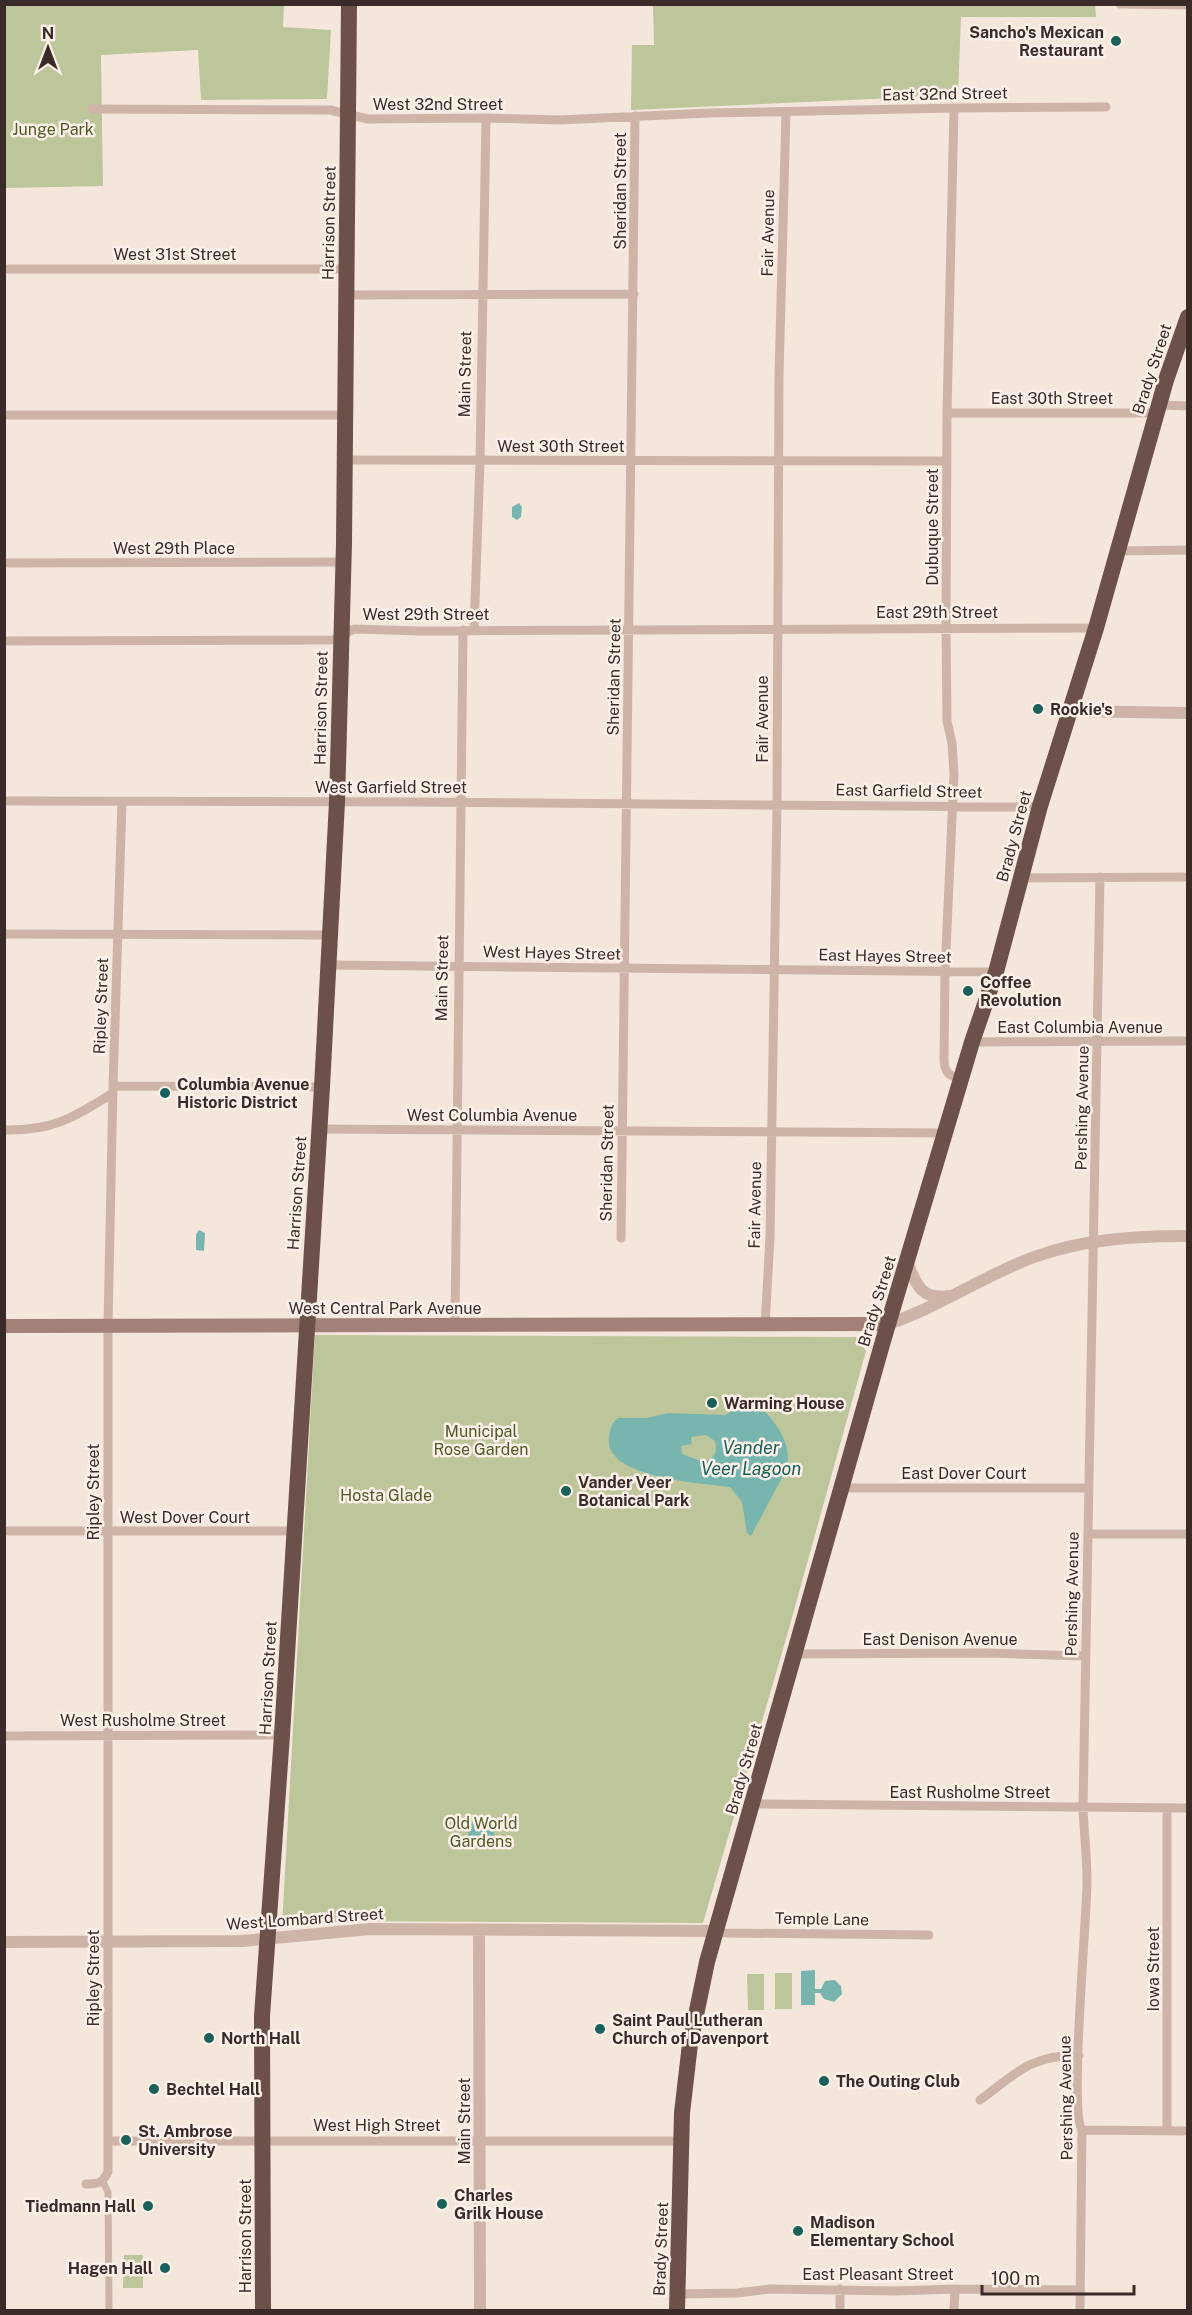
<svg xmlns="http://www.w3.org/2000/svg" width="1192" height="2315" viewBox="0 0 1192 2315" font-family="'Public Sans',sans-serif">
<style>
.green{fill:#bdc59b}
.water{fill:#78b5af;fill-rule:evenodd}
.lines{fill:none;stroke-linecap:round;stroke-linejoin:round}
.pedestrian{stroke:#ceb4a7;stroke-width:7}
.minor{stroke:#ceb4a7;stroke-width:9}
.tertiary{stroke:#ceb4a7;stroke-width:12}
.secondary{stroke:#a28178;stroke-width:14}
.trunk{stroke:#6c514b;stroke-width:16}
.poi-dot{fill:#19605b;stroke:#fbf1e9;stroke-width:2}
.labels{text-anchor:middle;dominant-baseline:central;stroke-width:5;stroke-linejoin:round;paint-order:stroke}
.poi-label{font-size:16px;font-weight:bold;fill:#3a2b28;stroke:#fbf1e9;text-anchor:start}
.street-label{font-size:16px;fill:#3a2b28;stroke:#fbf1e9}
.park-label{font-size:16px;fill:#4f5b29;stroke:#fbf1e9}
.water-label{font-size:18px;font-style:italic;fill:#19605b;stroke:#fbf1e9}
</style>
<rect width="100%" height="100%" fill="#f5e6dc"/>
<path class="green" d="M 4,5 L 284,5 L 283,27 L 331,30 L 327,99 L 201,100 L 198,50 L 101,55 L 103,186 L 5,188 Z
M 653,5 L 1095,4 L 1096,17 L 961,17 L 958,95 L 631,110 L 632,45 L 654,45 Z
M 315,1335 L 856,1337 L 866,1351 L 788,1632 L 703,1923 L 347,1921 L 282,1926 Z
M 775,1973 L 792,1973 L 792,2009 L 775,2009 Z
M 747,1974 L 764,1974 L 764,2010 L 748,2010 Z
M 124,2255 L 143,2255 L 143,2288 L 123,2288 Z"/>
<path class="water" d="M 519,503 L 522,507 L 521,517 L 517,520 L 512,517 L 512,507 Z
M 199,1230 L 205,1233 L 204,1251 L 196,1250 L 196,1234 Z
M 745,1405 L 760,1406 C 776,1423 792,1442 787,1468 L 751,1536 L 747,1533 L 742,1502 L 730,1487 C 703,1483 604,1478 609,1438 C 610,1430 611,1423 618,1418 L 647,1418 L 668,1413 L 725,1415 ZM 706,1435 L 715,1441 C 718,1452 714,1458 704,1462 L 682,1454 L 681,1446 L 692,1444 L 691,1437 Z
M468 1832a13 13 0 1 1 26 0a13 13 0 1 1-26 0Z
M 815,1970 L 815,1989 L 821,1989 L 825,1981 L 835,1980 L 841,1986 L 842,1994 L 834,2002 L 824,1999 L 820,1993 L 815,1993 L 815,2005 L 801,2005 L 801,1971 Z"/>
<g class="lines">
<path class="pedestrian" d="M 103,2182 L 108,2192 L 109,2310"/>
<path class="minor" d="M 1120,4 L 1188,5
M 954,108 L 947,413 L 946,628 L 947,721 L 952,743 L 954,774 L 945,972 L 944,1061 C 945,1073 949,1076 961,1079
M 92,109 L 330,110 L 368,119 L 486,118 L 559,120 L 709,113 L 954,108 L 1106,107
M 4,269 L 346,269
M 346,295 L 634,294
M 1158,405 L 1188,406
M 947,413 L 1157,413
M 4,415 L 344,415
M 343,460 L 947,461
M 1118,551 L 1188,550
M 4,563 L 343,562
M 474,630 L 480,461 L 486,118
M 4,641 L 333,640 L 354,629 L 418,631 L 1096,628
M 4,801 L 411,802 L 1018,807 L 1040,806
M 1021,878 L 1188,877
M 4,934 L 330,935
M 329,965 L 996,972
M 972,1042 L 1188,1041
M 113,1086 L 322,1087
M 319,1129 L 945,1133
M 4,1130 C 53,1131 73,1118 113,1093
M 621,1238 L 635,116
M 455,1325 L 463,630
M 765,1325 L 770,1238 L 777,805 L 779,376 L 786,112
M 840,1488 L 1089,1488
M 4,1531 L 294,1531
M 1088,1534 L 1188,1534
M 795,1654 L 986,1653 L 1085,1656
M 4,1736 L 282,1735
M 752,1804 L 1188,1808
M 1167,1808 L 1167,2130
M 716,1931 L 725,1933 L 929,1935
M 980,2100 C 1018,2072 1029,2056 1079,2055
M 1082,2130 L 1188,2131
M 108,2141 L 682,2141
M 86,2184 C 98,2184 102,2184 108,2172 L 108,1325 L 113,1086 L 122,802
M 677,2294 L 737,2293 L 770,2289 L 896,2291 L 955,2289 L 1080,2290
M 840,2310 L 840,2289
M 954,2310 L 955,2289
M 1080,2310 L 1082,2130 C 1069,2111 1087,1919 1087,1881 C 1087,1856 1084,1832 1083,1808 L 1100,877"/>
<path class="tertiary" d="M 1069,711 L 1188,713
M 907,1262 C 916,1284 921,1300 948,1296
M 888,1324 C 939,1307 983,1276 1034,1257 C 1084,1239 1135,1236 1188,1236
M 479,1931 L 480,2310
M 4,1942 L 242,1941 L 370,1929 L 716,1931"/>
<path class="secondary" d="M 4,1326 L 888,1324"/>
<path class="trunk" d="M 263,2310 L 262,2016 L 282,1735 L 322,1087 L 337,802 L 344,543 L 349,4
M 677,2310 L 682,2113 L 690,2044 L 707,1962 L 883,1341 L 972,1042 L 996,972 L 1040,806 L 1096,628 L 1166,380 L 1188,317"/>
</g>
<g class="poi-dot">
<circle cx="1116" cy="41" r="6"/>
<circle cx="1038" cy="709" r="6"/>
<circle cx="968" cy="991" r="6"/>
<circle cx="165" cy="1093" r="6"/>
<circle cx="712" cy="1403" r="6"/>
<circle cx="566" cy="1491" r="6"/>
<circle cx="600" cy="2029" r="6"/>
<circle cx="209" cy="2038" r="6"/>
<circle cx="824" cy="2081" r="6"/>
<circle cx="154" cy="2089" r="6"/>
<circle cx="126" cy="2140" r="6"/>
<circle cx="442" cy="2204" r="6"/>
<circle cx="148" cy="2206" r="6"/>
<circle cx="798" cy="2231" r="6"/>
<circle cx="165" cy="2268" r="6"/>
</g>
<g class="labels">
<g class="poi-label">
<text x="1104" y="32" text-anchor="end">Sancho's Mexican<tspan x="1104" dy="18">Restaurant</tspan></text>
<text x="1050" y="709">Rookie's</text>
<text x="980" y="982">Coffee<tspan x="980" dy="18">Revolution</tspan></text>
<text x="177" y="1084">Columbia Avenue<tspan x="177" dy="18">Historic District</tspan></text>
<text x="724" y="1403">Warming House</text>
<text x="578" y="1482">Vander Veer<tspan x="578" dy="18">Botanical Park</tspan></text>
<text x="612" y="2020">Saint Paul Lutheran<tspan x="612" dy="18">Church of Davenport</tspan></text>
<text x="221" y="2038">North Hall</text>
<text x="836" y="2081">The Outing Club</text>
<text x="166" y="2089">Bechtel Hall</text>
<text x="138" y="2131">St. Ambrose<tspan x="138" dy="18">University</tspan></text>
<text x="454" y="2195">Charles<tspan x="454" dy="18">Grilk House</tspan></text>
<text x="136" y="2206" text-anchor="end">Tiedmann Hall</text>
<text x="810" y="2222">Madison<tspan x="810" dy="18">Elementary School</tspan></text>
<text x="153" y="2268" text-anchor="end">Hagen Hall</text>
</g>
<g class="street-label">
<text transform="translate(945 94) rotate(-1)">East 32nd Street</text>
<text x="438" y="104">West 32nd Street</text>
<text transform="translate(620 191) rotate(-90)">Sheridan Street</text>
<text transform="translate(329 223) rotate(-89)">Harrison Street</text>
<text transform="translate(768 233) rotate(-89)">Fair Avenue</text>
<text x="175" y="254">West 31st Street</text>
<text transform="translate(1152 369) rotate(-72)">Brady Street</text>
<text transform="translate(465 374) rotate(-89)">Main Street</text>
<text x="1052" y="398">East 30th Street</text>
<text x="561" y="446">West 30th Street</text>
<text transform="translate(932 527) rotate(-90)">Dubuque Street</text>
<text x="174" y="548">West 29th Place</text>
<text x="937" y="612">East 29th Street</text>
<text x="426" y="614">West 29th Street</text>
<text transform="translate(614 677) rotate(-89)">Sheridan Street</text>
<text transform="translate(321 708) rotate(-89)">Harrison Street</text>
<text transform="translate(762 719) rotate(-90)">Fair Avenue</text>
<text x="391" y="787">West Garfield Street</text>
<text transform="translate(909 791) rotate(1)">East Garfield Street</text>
<text transform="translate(1014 836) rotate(-75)">Brady Street</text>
<text transform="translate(552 953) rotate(1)">West Hayes Street</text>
<text transform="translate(885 956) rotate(1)">East Hayes Street</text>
<text transform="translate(442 978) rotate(-89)">Main Street</text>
<text transform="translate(101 1006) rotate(-88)">Ripley Street</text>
<text x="1080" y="1027">East Columbia Avenue</text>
<text transform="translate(1082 1108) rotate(-89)">Pershing Avenue</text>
<text x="492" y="1115">West Columbia Avenue</text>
<text transform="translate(607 1163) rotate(-89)">Sheridan Street</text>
<text transform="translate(297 1193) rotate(-86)">Harrison Street</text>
<text transform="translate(755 1205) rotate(-89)">Fair Avenue</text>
<text transform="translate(877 1301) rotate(-73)">Brady Street</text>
<text x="385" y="1308">West Central Park Avenue</text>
<text x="964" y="1473">East Dover Court</text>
<text transform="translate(93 1492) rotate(-90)">Ripley Street</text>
<text x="185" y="1517">West Dover Court</text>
<text transform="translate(1072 1594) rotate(-89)">Pershing Avenue</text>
<text x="940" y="1639">East Denison Avenue</text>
<text transform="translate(268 1678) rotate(-87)">Harrison Street</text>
<text x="143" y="1720">West Rusholme Street</text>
<text transform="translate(744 1769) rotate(-74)">Brady Street</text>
<text x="970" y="1792">East Rusholme Street</text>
<text transform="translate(305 1919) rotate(-4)">West Lombard Street</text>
<text transform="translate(822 1919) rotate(1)">Temple Lane</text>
<text transform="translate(1153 1969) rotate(-90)">Iowa Street</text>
<text transform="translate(93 1978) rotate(-90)">Ripley Street</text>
<text transform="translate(1066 2098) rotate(-91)">Pershing Avenue</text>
<text transform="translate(464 2121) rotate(-90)">Main Street</text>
<text x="377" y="2125">West High Street</text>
<text transform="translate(245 2236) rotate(-90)">Harrison Street</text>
<text transform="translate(661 2249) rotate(-88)">Brady Street</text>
<text x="878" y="2274">East Pleasant Street</text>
</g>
<g class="park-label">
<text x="53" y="129">Junge Park</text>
<text x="481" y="1431">Municipal<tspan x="481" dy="18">Rose Garden</tspan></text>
<text x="386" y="1495">Hosta Glade</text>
<text x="481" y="1823">Old World<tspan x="481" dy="18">Gardens</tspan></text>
</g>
<g class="water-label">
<text x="751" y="1447">Vander<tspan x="751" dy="21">Veer Lagoon</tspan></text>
</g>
</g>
<rect width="1192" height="2315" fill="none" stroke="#3a2b28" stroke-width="12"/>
<g transform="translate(48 48)" stroke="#fbf1e9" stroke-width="4.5" paint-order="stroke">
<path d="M0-4.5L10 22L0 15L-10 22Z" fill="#3a2b28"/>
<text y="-9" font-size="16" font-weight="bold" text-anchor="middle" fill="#3a2b28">N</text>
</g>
<path d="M982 2285v9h152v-9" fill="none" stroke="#3a2b28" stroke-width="3"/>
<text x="991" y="2285" font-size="18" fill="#3a2b28" stroke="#fbf1e9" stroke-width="4.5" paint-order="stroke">100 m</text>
</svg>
